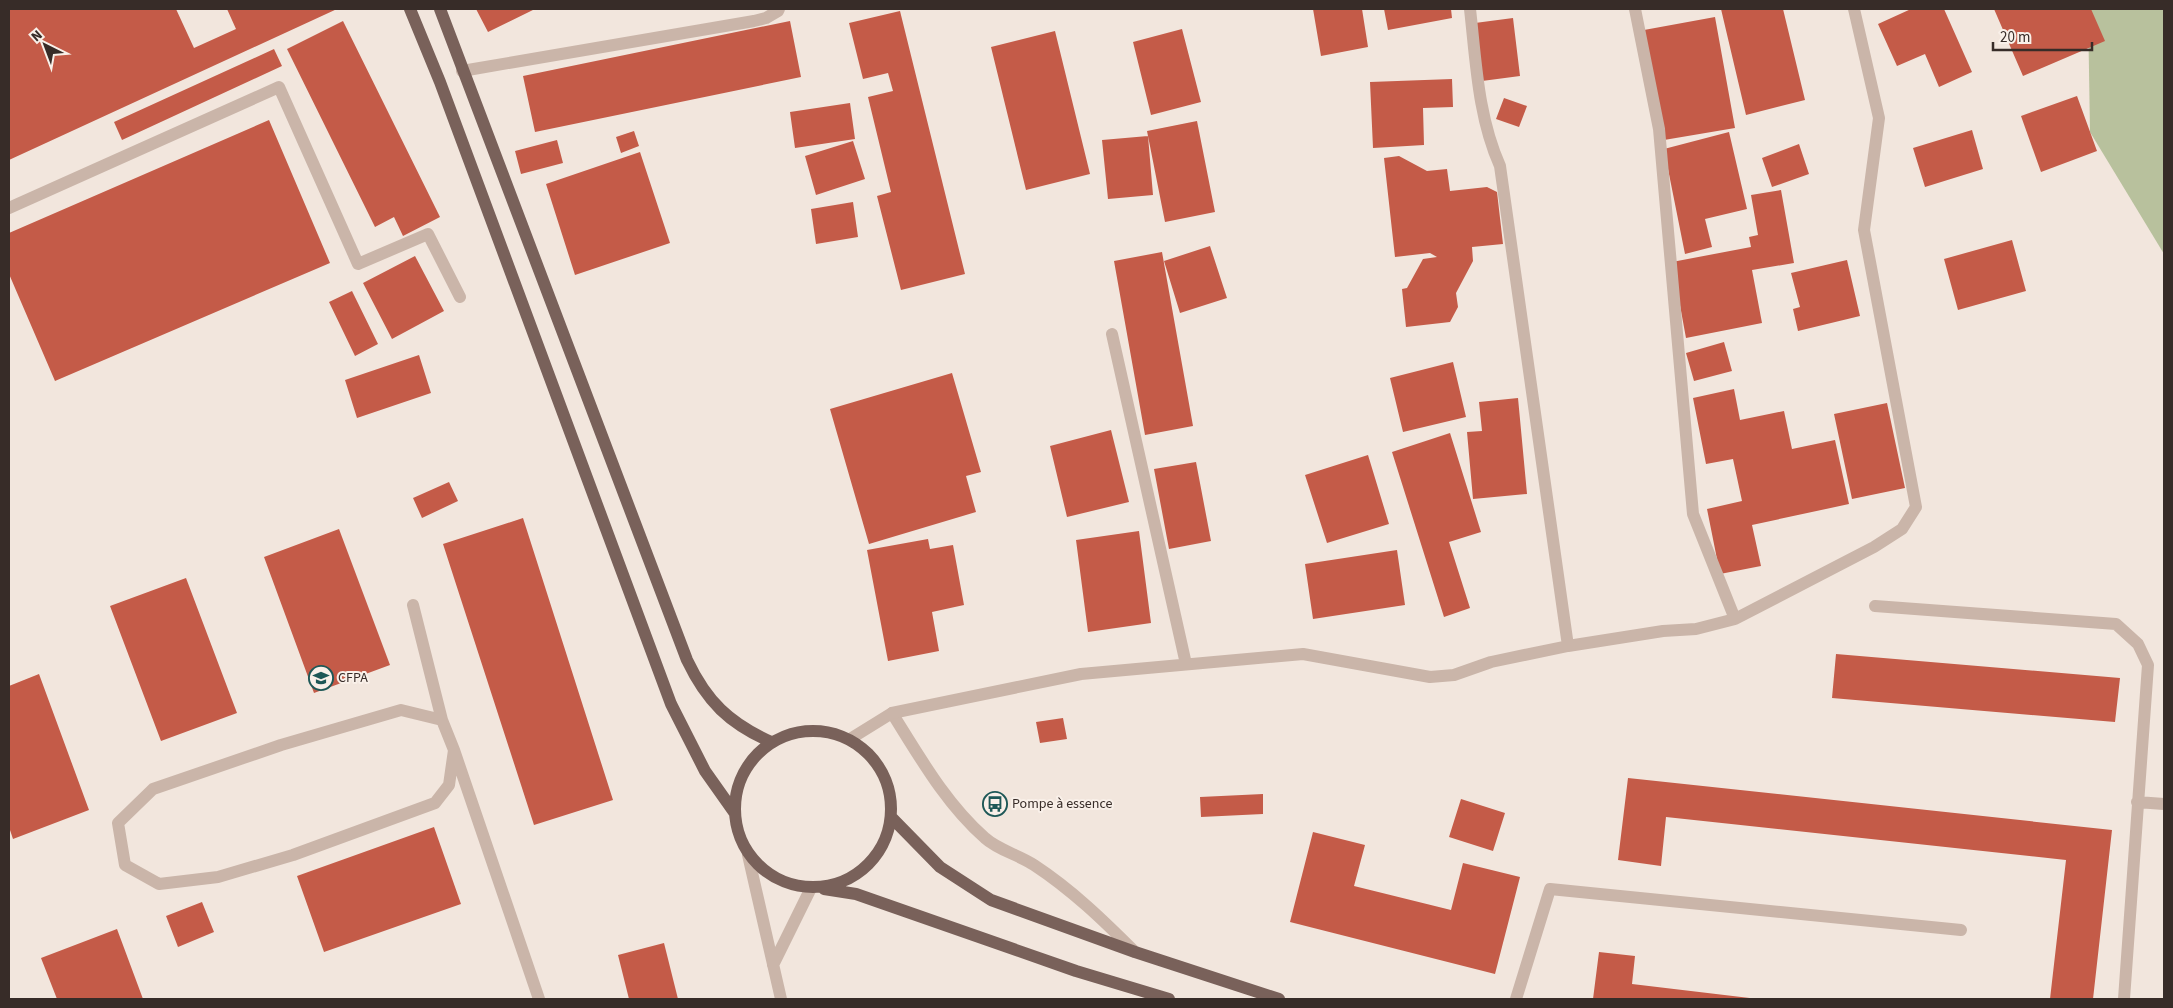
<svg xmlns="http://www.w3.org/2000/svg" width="2173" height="1008" viewBox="0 0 2173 1008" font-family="'Source Sans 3',sans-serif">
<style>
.green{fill:#b8c19d}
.building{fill:#c45b48}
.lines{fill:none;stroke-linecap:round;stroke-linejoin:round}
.service{stroke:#cab5a9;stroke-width:12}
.minor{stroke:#cab5a9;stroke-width:12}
.tertiary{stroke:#cab5a9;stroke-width:12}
.primary{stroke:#79615a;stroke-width:12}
.labels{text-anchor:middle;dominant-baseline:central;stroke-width:4;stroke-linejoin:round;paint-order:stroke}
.poi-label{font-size:14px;fill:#372c28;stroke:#f9f0e9;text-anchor:start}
</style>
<rect width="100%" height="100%" fill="#f2e6dd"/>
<path class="green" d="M 2088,9 L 2164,9 L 2164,254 L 2090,132 Z"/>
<path class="building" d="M 9,9 L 176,9 L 194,48 L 236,29 L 227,9 L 337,9 L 9,160 Z
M 476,9 L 535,9 L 488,32 Z
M 1313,9 L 1362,9 L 1368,47 L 1321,56 Z
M 1384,9 L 1451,9 L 1452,18 L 1388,30 Z
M 1721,9 L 1783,9 L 1805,100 L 1746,115 Z
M 1911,9 L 1944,9 L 1972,72 L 1939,87 L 1925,54 L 1897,66 L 1878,24 Z
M 1994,9 L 2091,9 L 2105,41 L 2023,76 Z
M 900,11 L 965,274 L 901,290 L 877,196 L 891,192 L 868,97 L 893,91 L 888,73 L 863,79 L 849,23 Z
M 1715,17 L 1735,128 L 1664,140 L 1644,30 Z
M 1513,18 L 1520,76 L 1482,81 L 1475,23 Z
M 343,21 L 440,217 L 403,236 L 394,217 L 375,227 L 287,49 Z
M 790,21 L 801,77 L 535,132 L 523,76 Z
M 1182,29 L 1201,102 L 1151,115 L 1133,42 Z
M 1055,31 L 1090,174 L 1026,190 L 991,47 Z
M 274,49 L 282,66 L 122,140 L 114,122 Z
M 1452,79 L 1453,107 L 1423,108 L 1424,145 L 1373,148 L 1370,82 Z
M 2077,96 L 2097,151 L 2041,172 L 2021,116 Z
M 1504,98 L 1527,106 L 1519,127 L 1496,119 Z
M 850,103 L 855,139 L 795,148 L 790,112 Z
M 269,120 L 330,263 L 55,381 L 9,274 L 9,233 Z
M 1197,121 L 1215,212 L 1165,222 L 1147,131 Z
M 1972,130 L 1983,169 L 1925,187 L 1913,148 Z
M 634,131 L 639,146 L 621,153 L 616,137 Z
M 1729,132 L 1747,209 L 1705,219 L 1712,247 L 1685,254 L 1664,149 Z
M 1148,136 L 1153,195 L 1108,199 L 1102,140 Z
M 557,140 L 563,163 L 521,174 L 515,151 Z
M 853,141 L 865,179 L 816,195 L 805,156 Z
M 1799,144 L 1809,174 L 1772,187 L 1762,158 Z
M 640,152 L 670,243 L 575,275 L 546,184 Z
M 1399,156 L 1427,171 L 1447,169 L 1450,191 L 1487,187 L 1497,192 L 1503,244 L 1472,247 L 1473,261 L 1456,293 L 1458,307 L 1450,322 L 1406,327 L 1402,289 L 1407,288 L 1423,259 L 1437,257 L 1430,253 L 1395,257 L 1384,158 Z
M 1781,190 L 1794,263 L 1752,270 L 1762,323 L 1686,338 L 1672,262 L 1751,247 L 1749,237 L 1758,235 L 1751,195 Z
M 853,202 L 858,237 L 816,244 L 811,209 Z
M 2012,240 L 2026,291 L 1958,310 L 1944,259 Z
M 1210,246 L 1227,298 L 1180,313 L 1164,261 Z
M 1162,252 L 1193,426 L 1145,435 L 1114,261 Z
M 415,256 L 444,311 L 392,339 L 363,283 Z
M 1847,260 L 1860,316 L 1798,331 L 1793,309 L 1800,307 L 1791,273 Z
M 352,291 L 378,344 L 355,356 L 329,302 Z
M 1724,342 L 1732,371 L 1694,381 L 1686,353 Z
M 419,355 L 431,393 L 357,418 L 345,380 Z
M 1453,362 L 1466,417 L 1403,432 L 1390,378 Z
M 952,373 L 981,472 L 966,476 L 976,512 L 869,544 L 830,409 Z
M 1734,389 L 1740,420 L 1784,411 L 1792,449 L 1835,440 L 1849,504 L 1752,525 L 1761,566 L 1720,574 L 1707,509 L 1742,501 L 1733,459 L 1706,464 L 1693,398 Z
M 1518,398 L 1527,494 L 1473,499 L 1467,432 L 1482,431 L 1479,402 Z
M 1887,403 L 1905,488 L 1852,499 L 1834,414 Z
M 1111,430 L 1129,502 L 1067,517 L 1050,446 Z
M 1450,433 L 1481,532 L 1449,542 L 1470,608 L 1444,617 L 1392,452 Z
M 1368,455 L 1389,524 L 1327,543 L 1305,475 Z
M 1196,462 L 1211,541 L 1169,549 L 1154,469 Z
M 449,482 L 458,501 L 422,518 L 413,498 Z
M 523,518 L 613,800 L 534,825 L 443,544 Z
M 339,529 L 390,665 L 314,693 L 264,557 Z
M 1139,531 L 1151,623 L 1088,632 L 1076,540 Z
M 928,539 L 930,549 L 953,545 L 964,605 L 932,612 L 939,651 L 888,661 L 867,550 Z
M 1397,550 L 1405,605 L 1313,619 L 1305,564 Z
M 186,578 L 237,713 L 161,741 L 110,606 Z
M 1836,654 L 2120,678 L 2115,722 L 1832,698 Z
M 39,674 L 89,810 L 13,839 L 9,827 L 9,686 Z
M 1063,718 L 1067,739 L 1040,743 L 1036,722 Z
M 1628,778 L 2112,830 L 2093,999 L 2050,999 L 2066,860 L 1666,817 L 1661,866 L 1618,860 Z
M 1263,794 L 1263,814 L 1201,817 L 1200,797 Z
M 1461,799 L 1505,813 L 1493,851 L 1449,837 Z
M 434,827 L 461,904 L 324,952 L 297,876 Z
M 1313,832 L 1365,845 L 1354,886 L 1451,910 L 1463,863 L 1520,877 L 1495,974 L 1290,922 Z
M 202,902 L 214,932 L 178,947 L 166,916 Z
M 117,929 L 143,999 L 57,999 L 41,958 Z
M 664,943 L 678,999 L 629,999 L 618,955 Z
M 1599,952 L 1635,956 L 1632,984 L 1758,999 L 1593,999 Z"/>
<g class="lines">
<path class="service" d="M 9,208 L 279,87 L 358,264 L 428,234 L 460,297
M 413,605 L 442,720
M 892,713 C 919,756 946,804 985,838 C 998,850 1019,855 1034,865 C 1072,890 1103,920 1135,952
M 454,750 L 449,785 L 435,803 L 293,855 L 218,877 L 159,884 L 125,865 L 118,823 L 153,789 L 281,745 L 401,710 L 442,720 L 454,750 L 539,999"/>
<path class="minor" d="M 1470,9 C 1476,62 1478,117 1500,166 L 1568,646
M 1635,9 L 1659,129 L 1693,514 L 1735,619
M 462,71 L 754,21 L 766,18 L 778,11 L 779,9
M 1112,334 L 1186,664
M 1875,606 L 2116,624 L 2138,644 L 2148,665 L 2124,999
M 850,739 L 892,713 L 1081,674 L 1303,654 L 1430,677 L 1454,675 L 1491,662 L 1568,646 L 1663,631 L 1696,629 L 1735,619 L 1874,547 L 1902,529 L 1916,507 L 1864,230 L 1879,118 L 1854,9
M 2137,802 L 2164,804
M 1516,999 L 1550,889 L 1961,930"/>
<path class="tertiary" d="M 748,855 L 781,999
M 773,965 L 811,888"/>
<path class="primary" d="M 410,9 L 440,82 L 671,704 L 705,771 L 734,812
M 440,9 L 687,660 C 707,702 729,723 771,742
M735 809a78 78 0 1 1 156 0a78 78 0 1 1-156 0Z
M 891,817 L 940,867 L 991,900 L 1135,952 L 1279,999
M 824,889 L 856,894 L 1076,971 L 1169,999"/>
</g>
<defs>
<symbol id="university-ring" viewBox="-11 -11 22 22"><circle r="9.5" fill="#f9f0e9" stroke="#1e5857" stroke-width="1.5"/><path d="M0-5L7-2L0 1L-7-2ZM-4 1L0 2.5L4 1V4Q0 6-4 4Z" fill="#1e5857"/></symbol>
<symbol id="bus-ring" viewBox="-11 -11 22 22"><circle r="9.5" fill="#f9f0e9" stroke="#1e5857" stroke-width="1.5"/><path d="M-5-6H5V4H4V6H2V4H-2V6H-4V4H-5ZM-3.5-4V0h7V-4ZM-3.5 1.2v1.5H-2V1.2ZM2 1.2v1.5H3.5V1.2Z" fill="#1e5857"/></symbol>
</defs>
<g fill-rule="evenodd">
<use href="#university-ring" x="307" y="664" width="28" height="28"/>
<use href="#bus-ring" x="981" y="790" width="28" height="28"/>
</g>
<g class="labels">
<g class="poi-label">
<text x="338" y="678">CFPA</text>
<text x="1012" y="804">Pompe à essence</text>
</g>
</g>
<rect width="2173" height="1008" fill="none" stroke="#372c28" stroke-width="20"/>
<g transform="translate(45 45) rotate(318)" stroke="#f9f0e9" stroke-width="4" paint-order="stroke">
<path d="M0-4L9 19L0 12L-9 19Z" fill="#372c28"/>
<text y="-8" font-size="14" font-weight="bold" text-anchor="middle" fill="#372c28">N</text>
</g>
<path d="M1993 42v8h99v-8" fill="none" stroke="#372c28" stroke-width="2.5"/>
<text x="2000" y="42" font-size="15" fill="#372c28" stroke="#f9f0e9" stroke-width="4" paint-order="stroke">20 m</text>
</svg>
